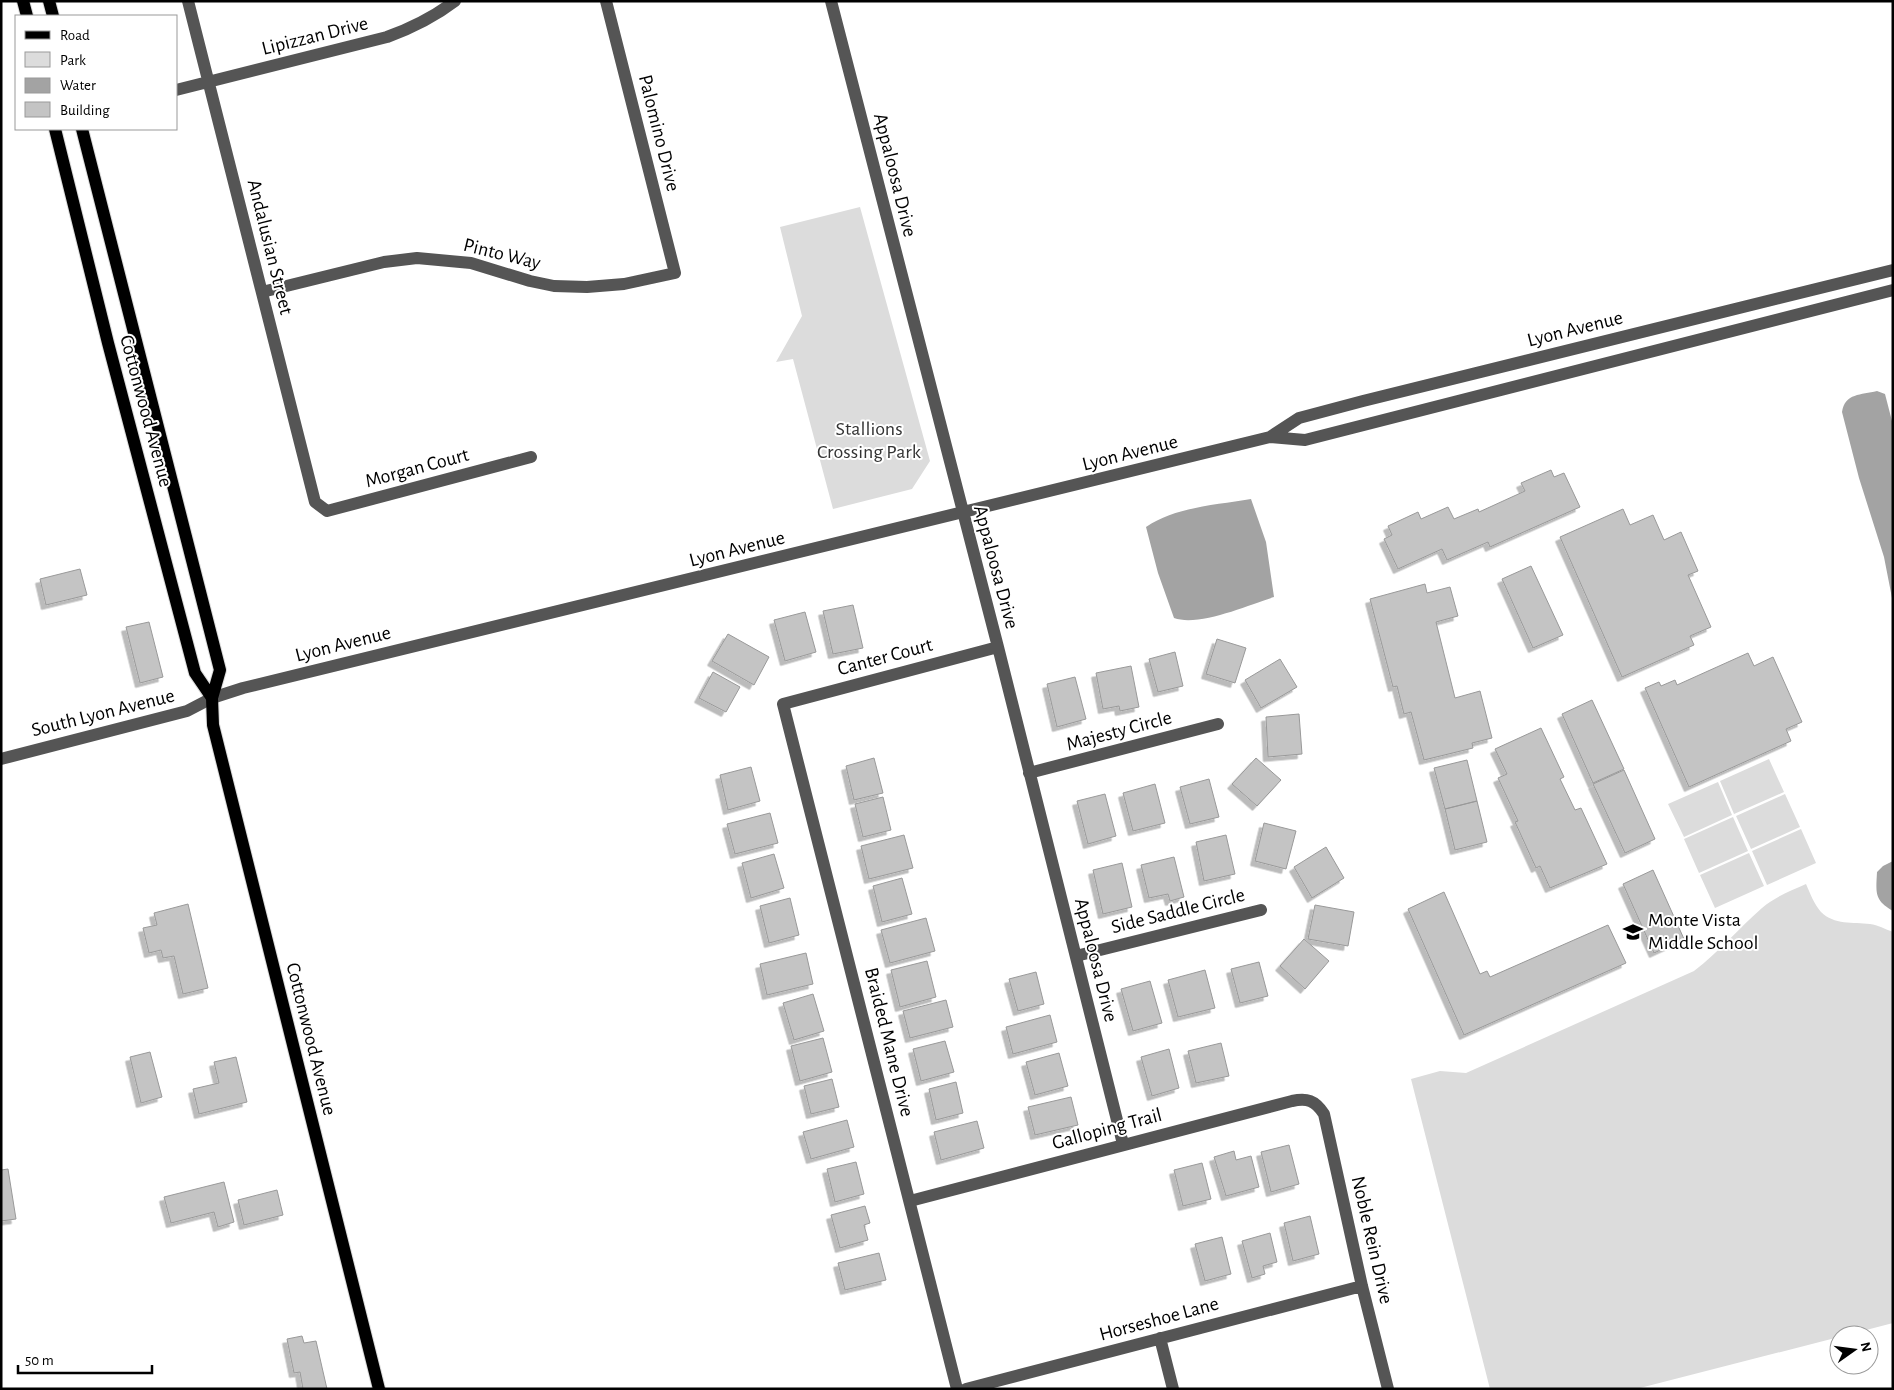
<svg xmlns="http://www.w3.org/2000/svg" width="1894" height="1390" viewBox="0 0 1894 1390" font-family="'Alegreya Sans',sans-serif">
<style>
.green{fill:#dcdcdc}
.water{fill:#a3a3a3}
.building{fill:#c4c4c4;stroke:#999;filter:url(#shadow)}
.lines{fill:none;stroke-linecap:round;stroke-linejoin:round}
.major-casing{stroke:#dbdbdb;stroke-width:14}
.minor{stroke:#555;stroke-width:12}
.major{stroke:#000;stroke-width:12}
.labels{text-anchor:middle;dominant-baseline:central;stroke-width:4;stroke-linejoin:round;paint-order:stroke}
.street-label{font-size:20px;fill:#000;stroke:#fff}
.park-label{font-size:20px;fill:#333;stroke:#fff}
.poi-label{font-size:20px;fill:#000;stroke:#fff;text-anchor:start}
</style>
<defs>
<filter id="shadow"><feDropShadow dx="-4.5" dy="4.5" stdDeviation="0" flood-color="#0004"/></filter>
</defs>
<rect width="100%" height="100%" fill="#fff"/>
<path class="green" d="M 860,207 L 930,461 L 912,489 L 833,509 L 793,359 L 776,362 L 802,316 L 780,227 Z
M 1769,759 L 1784,792 L 1734,814 L 1720,781 Z
M 1718,782 L 1732,815 L 1684,837 L 1668,804 Z
M 1785,794 L 1800,827 L 1751,849 L 1736,816 Z
M 1733,817 L 1748,851 L 1699,873 L 1684,839 Z
M 1801,829 L 1816,863 L 1767,885 L 1752,851 Z
M 1749,853 L 1764,886 L 1715,908 L 1700,875 Z
M 1806,884 C 1810,893 1814,904 1821,912 C 1834,925 1853,922 1870,924 C 1878,925 1885,929 1893,932 L 1893,1323 L 1847,1335 L 1839,1335 L 1839,1337 L 1636,1389 L 1490,1389 L 1411,1079 L 1440,1071 L 1466,1073 L 1694,971 C 1719,952 1738,929 1762,908 C 1775,897 1790,891 1806,884 Z"/>
<path class="water" d="M 1877,391 L 1885,394 L 1893,425 L 1893,623 L 1892,598 L 1884,557 L 1859,478 L 1842,412 C 1845,393 1861,395 1877,391 Z
M 1251,499 L 1266,542 L 1274,597 C 1248,605 1199,627 1174,618 L 1158,573 L 1146,527 C 1175,507 1216,505 1251,499 Z
M 1893,861 L 1893,911 C 1874,900 1876,893 1877,872 L 1883,866 Z"/>
<path class="building" d="M 1551,470 L 1554,477 L 1564,473 L 1580,507 L 1490,547 L 1488,542 L 1447,560 L 1442,549 L 1398,569 L 1384,539 L 1392,535 L 1388,526 L 1418,512 L 1421,519 L 1448,507 L 1454,519 L 1478,509 L 1479,512 L 1525,491 L 1521,483 Z
M 1623,509 L 1630,525 L 1653,515 L 1664,540 L 1681,532 L 1698,571 L 1688,575 L 1711,627 L 1690,636 L 1694,645 L 1622,677 L 1560,537 Z
M 1531,566 L 1563,635 L 1533,648 L 1502,579 Z
M 80,569 L 87,595 L 46,605 L 40,579 Z
M 1425,584 L 1427,593 L 1450,587 L 1458,616 L 1436,622 L 1455,698 L 1480,691 L 1492,738 L 1472,743 L 1473,748 L 1424,760 L 1411,712 L 1404,714 L 1397,686 L 1393,687 L 1370,599 Z
M 853,605 L 863,648 L 833,654 L 823,611 Z
M 805,612 L 816,652 L 785,661 L 774,620 Z
M 149,622 L 163,677 L 140,683 L 126,627 Z
M 728,634 L 769,657 L 754,685 L 712,661 Z
M 1217,639 L 1246,648 L 1235,683 L 1206,674 Z
M 1175,652 L 1183,686 L 1158,692 L 1149,659 Z
M 1748,653 L 1754,666 L 1773,657 L 1802,722 L 1786,729 L 1791,741 L 1689,787 L 1645,688 L 1659,682 L 1661,686 L 1675,680 L 1677,685 Z
M 1280,659 L 1297,687 L 1261,708 L 1245,680 Z
M 1131,666 L 1139,707 L 1120,711 L 1119,706 L 1103,709 L 1096,673 Z
M 713,672 L 740,687 L 726,712 L 699,698 Z
M 1075,677 L 1086,719 L 1057,727 L 1047,684 Z
M 1592,700 L 1624,769 L 1593,783 L 1562,714 Z
M 1299,714 L 1302,754 L 1268,757 L 1266,717 Z
M 1541,728 L 1564,777 L 1560,779 L 1575,810 L 1581,808 L 1607,864 L 1550,888 L 1540,866 L 1536,868 L 1515,822 L 1518,821 L 1498,778 L 1507,774 L 1495,749 Z
M 874,758 L 883,793 L 854,800 L 846,766 Z
M 1256,758 L 1281,780 L 1257,806 L 1232,784 Z
M 1467,760 L 1477,801 L 1445,809 L 1434,768 Z
M 751,767 L 760,801 L 728,810 L 720,775 Z
M 1624,770 L 1655,839 L 1625,853 L 1593,784 Z
M 1209,779 L 1219,817 L 1190,824 L 1180,787 Z
M 1155,784 L 1165,823 L 1133,831 L 1123,793 Z
M 1105,794 L 1116,836 L 1088,844 L 1077,801 Z
M 883,797 L 891,830 L 863,837 L 855,804 Z
M 1477,801 L 1487,842 L 1455,850 L 1445,809 Z
M 770,813 L 778,843 L 735,854 L 727,824 Z
M 1264,823 L 1296,831 L 1286,869 L 1255,861 Z
M 904,835 L 913,868 L 869,879 L 861,846 Z
M 1226,835 L 1235,874 L 1204,881 L 1196,842 Z
M 1326,847 L 1344,878 L 1312,898 L 1294,867 Z
M 774,854 L 784,888 L 751,898 L 742,863 Z
M 1174,857 L 1184,897 L 1170,901 L 1168,894 L 1149,898 L 1141,865 Z
M 1122,863 L 1132,907 L 1103,914 L 1093,870 Z
M 1653,870 L 1684,939 L 1654,953 L 1623,884 Z
M 902,878 L 912,914 L 882,922 L 873,886 Z
M 1444,892 L 1480,974 L 1487,971 L 1490,977 L 1608,925 L 1626,963 L 1464,1035 L 1408,909 Z
M 790,898 L 799,935 L 769,943 L 760,906 Z
M 188,904 L 208,988 L 183,994 L 174,956 L 163,958 L 161,950 L 149,953 L 143,928 L 157,925 L 154,913 Z
M 1315,905 L 1354,912 L 1348,946 L 1308,939 Z
M 926,918 L 935,951 L 890,963 L 881,930 Z
M 1304,939 L 1329,961 L 1305,989 L 1280,966 Z
M 806,953 L 813,984 L 767,995 L 760,964 Z
M 927,961 L 936,997 L 900,1007 L 891,970 Z
M 1259,962 L 1268,996 L 1240,1003 L 1231,969 Z
M 1205,970 L 1215,1008 L 1178,1017 L 1168,980 Z
M 1036,972 L 1044,1004 L 1018,1011 L 1009,979 Z
M 1150,981 L 1162,1023 L 1133,1031 L 1121,989 Z
M 813,994 L 824,1031 L 794,1040 L 783,1003 Z
M 946,1000 L 953,1027 L 910,1038 L 903,1011 Z
M 1050,1015 L 1057,1042 L 1013,1054 L 1006,1027 Z
M 823,1038 L 832,1072 L 800,1081 L 791,1046 Z
M 945,1041 L 954,1072 L 921,1081 L 913,1049 Z
M 1221,1043 L 1229,1076 L 1196,1083 L 1188,1051 Z
M 1169,1049 L 1179,1088 L 1152,1096 L 1141,1057 Z
M 150,1052 L 162,1097 L 141,1103 L 130,1057 Z
M 1059,1053 L 1068,1086 L 1035,1095 L 1026,1062 Z
M 236,1057 L 247,1102 L 199,1114 L 193,1089 L 219,1083 L 214,1062 Z
M 832,1079 L 839,1107 L 811,1114 L 804,1086 Z
M 956,1082 L 963,1113 L 936,1120 L 929,1089 Z
M 1071,1097 L 1078,1125 L 1035,1135 L 1028,1107 Z
M 847,1120 L 854,1147 L 811,1159 L 803,1132 Z
M 977,1121 L 984,1148 L 941,1160 L 934,1132 Z
M 1289,1145 L 1299,1184 L 1271,1192 L 1261,1152 Z
M 1234,1151 L 1236,1160 L 1251,1156 L 1259,1187 L 1226,1196 L 1214,1157 Z
M 856,1162 L 864,1194 L 835,1202 L 827,1169 Z
M 1202,1163 L 1211,1199 L 1183,1206 L 1174,1170 Z
M 8,1169 L 16,1219 L 1,1221 L 1,1170 Z
M 224,1182 L 234,1222 L 218,1227 L 214,1212 L 171,1223 L 164,1197 Z
M 277,1190 L 283,1215 L 244,1225 L 238,1200 Z
M 865,1206 L 870,1223 L 864,1225 L 868,1240 L 840,1248 L 831,1215 Z
M 1310,1216 L 1319,1254 L 1293,1261 L 1284,1223 Z
M 1270,1233 L 1277,1262 L 1263,1266 L 1265,1274 L 1252,1278 L 1242,1241 Z
M 1222,1237 L 1231,1274 L 1205,1281 L 1195,1244 Z
M 879,1253 L 886,1280 L 845,1290 L 838,1263 Z
M 302,1336 L 304,1343 L 316,1341 L 327,1389 L 303,1389 L 300,1372 L 294,1373 L 287,1339 Z"/>
<g class="lines">
<defs>
<path id="major" d="M 23,1 L 27,16
M 49,1 L 53,16
M 55,129 L 108,343 L 195,673 L 212,698
M 82,129 L 220,670 L 212,698 L 213,725 L 379,1389"/>
</defs>
<use href="#major" class="major-casing"/>
<path class="minor" d="M 188,1 L 315,502 L 327,511 L 531,457
M 831,1 L 998,647 L 1123,1144
M 176,90 L 387,37 C 412,28 434,17 455,1
M 262,292 L 384,262 L 417,258 L 471,263 L 530,281 L 554,286 L 587,287 L 624,284 L 675,273 L 606,1
M 1270,437 L 1299,418 L 1363,401 L 1893,270
M 1,759 L 187,711 L 212,698 L 243,688 L 1270,437 L 1305,440 L 1893,290
M 1029,773 L 1218,724
M 1076,956 L 1261,910
M 910,1201 L 1292,1101 C 1307,1098 1315,1100 1324,1114 L 1362,1286 L 1388,1389
M 1160,1338 L 1173,1389
M 957,1389 L 783,704 L 998,647
M 966,1389 L 1362,1286"/>
<use href="#major" class="major"/>
</g>
<defs>
<symbol id="school-bare" viewBox="-9 -9 18 18"><path d="M0-5L7-2L0 1L-7-2ZM-4 1L0 2.5L4 1V4Q0 6-4 4Z" fill="#000" stroke="#fff" stroke-width="2.5" paint-order="stroke"/></symbol>
</defs>
<g fill-rule="evenodd">
<use href="#school-bare" x="1619" y="918" width="28" height="28"/>
</g>
<g class="labels">
<g class="street-label">
<text transform="translate(315 36) rotate(-14)">Lipizzan Drive</text>
<text transform="translate(659 133) rotate(76)">Palomino Drive</text>
<text transform="translate(895 175) rotate(76)">Appaloosa Drive</text>
<text transform="translate(270 247) rotate(76)">Andalusian Street</text>
<text transform="translate(502 254) rotate(14)">Pinto Way</text>
<text transform="translate(1575 329) rotate(-14)">Lyon Avenue</text>
<text transform="translate(146 411) rotate(75)">Cottonwood Avenue</text>
<text transform="translate(1130 453) rotate(-14)">Lyon Avenue</text>
<text transform="translate(417 468) rotate(-15)">Morgan Court</text>
<text transform="translate(737 549) rotate(-14)">Lyon Avenue</text>
<text transform="translate(996 567) rotate(75)">Appaloosa Drive</text>
<text transform="translate(343 644) rotate(-14)">Lyon Avenue</text>
<text transform="translate(885 657) rotate(-15)">Canter Court</text>
<text transform="translate(103 713) rotate(-14)">South Lyon Avenue</text>
<text transform="translate(1119 731) rotate(-15)">Majesty Circle</text>
<text transform="translate(1178 911) rotate(-14)">Side Saddle Circle</text>
<text transform="translate(1096 960) rotate(76)">Appaloosa Drive</text>
<text transform="translate(311 1039) rotate(76)">Cottonwood Avenue</text>
<text transform="translate(889 1042) rotate(76)">Braided Mane Drive</text>
<text transform="translate(1107 1129) rotate(-15)">Galloping Trail</text>
<text transform="translate(1372 1240) rotate(77)">Noble Rein Drive</text>
<text transform="translate(1159 1319) rotate(-15)">Horseshoe Lane</text>
</g>
<g class="park-label">
<text x="869" y="429">Stallions<tspan x="869" dy="23">Crossing Park</tspan></text>
</g>
<g class="poi-label">
<text x="1648" y="920">Monte Vista<tspan x="1648" dy="23">Middle School</tspan></text>
</g>
</g>
<rect width="1894" height="1390" fill="none" stroke="#000000" stroke-width="5"/>
<rect x="15" y="15" width="162" height="115" fill="#ffffff" stroke="#999999"/>
<rect x="25" y="31" width="25" height="8" fill="#000000" stroke="#999999"/>
<text x="60" y="40" font-size="15" fill="#000000">Road</text>
<rect x="25" y="52" width="25" height="15" fill="#dcdcdc" stroke="#999999"/>
<text x="60" y="65" font-size="15" fill="#000000">Park</text>
<rect x="25" y="78" width="25" height="15" fill="#a3a3a3" stroke="#999999"/>
<text x="60" y="90" font-size="15" fill="#000000">Water</text>
<rect x="25" y="102" width="25" height="15" fill="#c4c4c4" stroke="#999999"/>
<text x="60" y="115" font-size="15" fill="#000000">Building</text>
<g transform="translate(1854 1350) rotate(76)"><circle r="24" fill="#ffffff" stroke="#999999"/>
<path d="M0-4L9 19L0 12L-9 19Z" fill="#000000"/>
<text y="-8" font-size="14" font-weight="bold" text-anchor="middle" fill="#000000">N</text>
</g>
<path d="M18 1365v8h134v-8" fill="none" stroke="#000000" stroke-width="2.5"/>
<text x="25" y="1365" font-size="15" fill="#000000" stroke="#ffffff" stroke-width="4" paint-order="stroke">50 m</text>
</svg>
